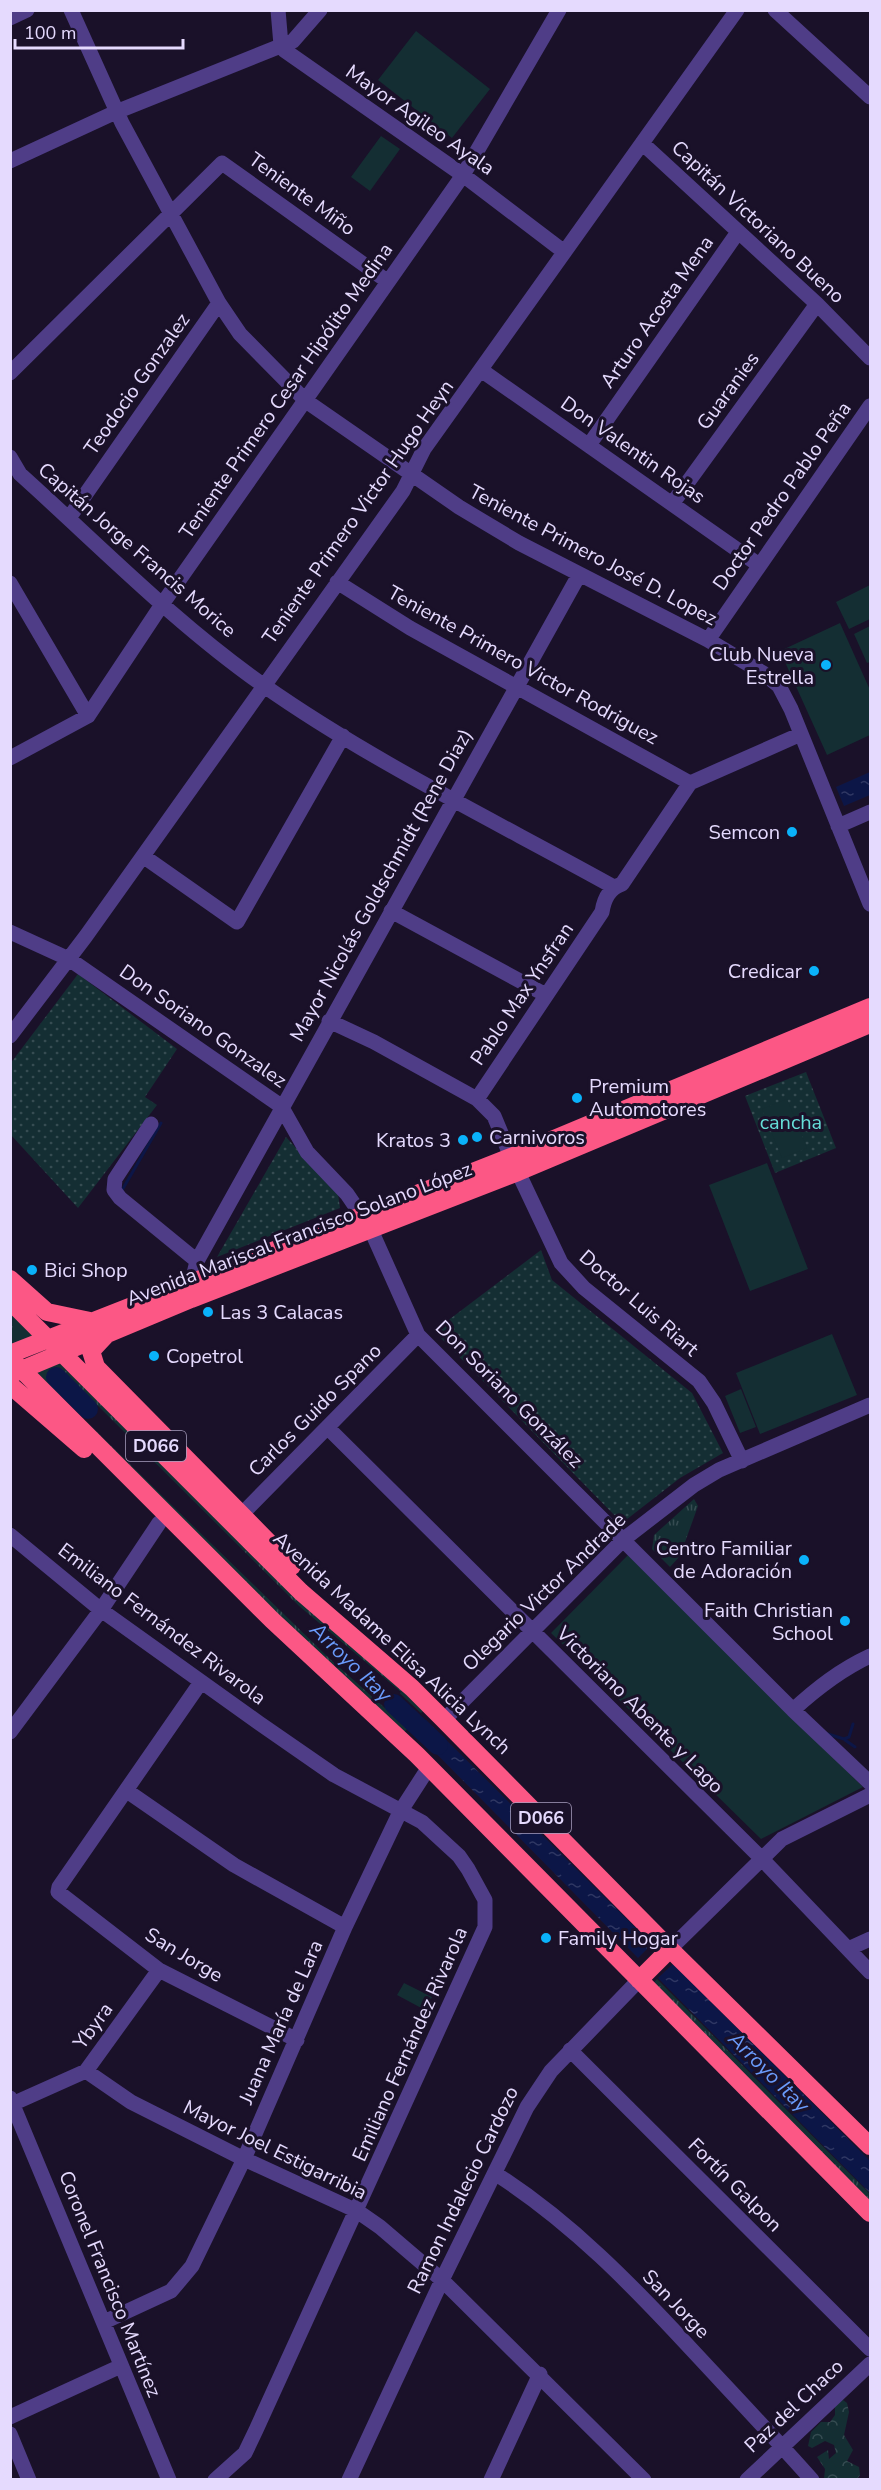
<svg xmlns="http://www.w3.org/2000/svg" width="881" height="2490" viewBox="0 0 881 2490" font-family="'Nunito Sans',sans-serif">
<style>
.grass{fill:url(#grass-tufts)}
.forest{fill:url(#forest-crowns)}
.park{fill:url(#park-dots)}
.pitch{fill:#142e33}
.water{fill:url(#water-ripples)}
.pier{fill:#1a1129}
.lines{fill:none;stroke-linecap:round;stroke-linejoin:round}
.stream{stroke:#0c1647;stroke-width:3}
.river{stroke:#0c1647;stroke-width:20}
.minor{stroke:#4f3d87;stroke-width:15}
.highway{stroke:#fc5785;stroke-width:18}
.poi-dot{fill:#0ab2fa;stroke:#1a1129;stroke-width:2}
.labels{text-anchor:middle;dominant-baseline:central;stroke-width:6;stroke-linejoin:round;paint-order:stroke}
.shield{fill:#1a1129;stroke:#a89ebe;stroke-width:1.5}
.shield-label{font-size:18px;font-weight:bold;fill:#e5dafe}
.street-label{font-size:20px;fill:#e5dafe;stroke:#1a1129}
.poi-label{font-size:20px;fill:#e5dafe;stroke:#1a1129;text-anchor:end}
.park-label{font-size:20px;fill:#66ded8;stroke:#1a1129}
.water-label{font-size:21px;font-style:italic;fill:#6a9bfc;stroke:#1a1129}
</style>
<defs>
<pattern id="grass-tufts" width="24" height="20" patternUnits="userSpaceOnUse" patternTransform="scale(1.5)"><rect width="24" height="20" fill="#142e33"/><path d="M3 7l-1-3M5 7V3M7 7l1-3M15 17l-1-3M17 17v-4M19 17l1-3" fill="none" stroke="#364c52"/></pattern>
<pattern id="forest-crowns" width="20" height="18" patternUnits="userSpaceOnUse" patternTransform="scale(1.5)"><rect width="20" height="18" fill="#142e33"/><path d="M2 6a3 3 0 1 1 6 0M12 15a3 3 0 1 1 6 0" fill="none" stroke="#364c52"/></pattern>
<pattern id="park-dots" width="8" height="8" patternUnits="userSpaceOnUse" patternTransform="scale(1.5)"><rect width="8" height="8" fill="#142e33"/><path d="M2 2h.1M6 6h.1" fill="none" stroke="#364c52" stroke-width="1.8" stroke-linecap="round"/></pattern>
<pattern id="water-ripples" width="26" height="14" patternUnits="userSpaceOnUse" patternTransform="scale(1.5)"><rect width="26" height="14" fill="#0c1647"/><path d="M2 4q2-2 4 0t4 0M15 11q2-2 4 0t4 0" fill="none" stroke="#2f3763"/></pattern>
</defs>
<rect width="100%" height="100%" fill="#1a1129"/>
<path class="grass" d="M 10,1312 L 34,1336 L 10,1346 Z
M 59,1362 L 308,1608 L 424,1710 L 421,1713 L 392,1686 L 375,1694 L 408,1728 L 403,1733 L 312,1650 L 35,1371 Z
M 694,1499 L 698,1506 L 680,1556 L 670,1567 L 652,1549 L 654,1535 Z
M 657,1979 L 870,2194 L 870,2203 L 653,1984 Z"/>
<path class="forest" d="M 843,2400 L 847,2403 L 849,2412 L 844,2435 L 853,2450 L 847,2461 L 859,2467 L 860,2475 L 857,2479 L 824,2479 L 825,2469 L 817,2457 L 828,2450 L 829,2459 L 836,2453 L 834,2445 L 825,2441 L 812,2448 L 808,2446 L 811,2432 L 821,2422 L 830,2422 L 835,2415 L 835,2406 Z"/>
<path class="park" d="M 78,974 L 177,1049 L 145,1097 L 157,1105 L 78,1208 L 11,1135 L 10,1064 Z
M 806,1072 L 836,1148 L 775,1173 L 745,1096 Z
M 286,1137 L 338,1194 L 340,1208 L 217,1257 Z
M 541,1250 L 552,1280 L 692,1393 L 723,1453 L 680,1478 L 622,1523 L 434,1331 Z"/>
<path class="pitch" d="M 416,31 L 490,89 L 452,138 L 378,80 Z
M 381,136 L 400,149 L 370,191 L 351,177 Z
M 870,585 L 870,619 L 849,629 L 836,602 Z
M 840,623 L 870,690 L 870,735 L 827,755 L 780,651 Z
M 870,626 L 870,662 L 867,663 L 854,634 Z
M 787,1099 L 807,1148 L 782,1158 L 762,1109 Z
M 767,1163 L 808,1269 L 750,1291 L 709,1185 Z
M 832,1334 L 857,1395 L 760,1434 L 736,1373 Z
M 741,1389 L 756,1427 L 740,1433 L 725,1396 Z
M 628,1555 L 863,1787 L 761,1839 L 551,1633 Z
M 404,1983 L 432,1997 L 425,2010 L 397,1995 Z"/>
<path class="water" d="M 870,772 L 870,795 L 844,806 L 836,787 Z
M 426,1720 L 652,1944 L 638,1958 L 415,1732 Z
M 673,1964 L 870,2161 L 870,2193 L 658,1978 Z"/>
<path class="pier" d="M 75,1383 L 299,1606 L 401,1692 L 385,1708 L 330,1659 L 60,1396 L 60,1392 Z"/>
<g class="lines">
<path class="stream" d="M 121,1192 L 161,1123
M 828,1734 L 844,1739 L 849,1737 L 853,1724
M 845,1740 L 855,1747"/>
<path class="river" d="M 56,1377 L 88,1409
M 394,1704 L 438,1745"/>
<path class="minor" d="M 71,10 L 122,123 L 219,303 L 240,334 L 306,401 L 459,507 L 519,543 L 708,640 L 763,673 L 779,686 L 791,709 L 870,904
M 278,10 L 281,45 L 284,50 L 463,175 L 563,251
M 775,10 L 870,97
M 10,18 L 27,10
M 642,143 L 817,304 L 870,358
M 10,161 L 116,112 L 293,41 L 320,10
M 481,370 L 759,565
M 10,373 L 222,163 L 387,281
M 589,445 L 738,232
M 10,457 L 20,474 C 99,545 176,624 263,685 C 371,761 499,823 614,887
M 672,504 L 817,304
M 69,518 L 219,303
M 337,582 L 410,628 L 690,783
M 10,583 L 88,716
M 708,640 L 870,406
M 10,758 L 88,716 L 163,603 L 463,175 L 559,10
M 838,826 L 870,812
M 143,856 L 237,922 L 343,736
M 622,884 L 690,783 L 801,734
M 391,911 L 546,995
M 10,932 L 69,959 L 281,1106 L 307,1152 L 347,1194 L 362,1216
M 329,1021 L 374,1042 L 477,1099 L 494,1116 L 511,1157
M 10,1036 L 86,936 L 403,491 L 424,449 L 737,10
M 477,1099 L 602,912 C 604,899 609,888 622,884
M 151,1124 L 115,1179 L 114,1190 L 120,1198 L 197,1261
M 518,1172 L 561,1263 L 584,1288 L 699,1381 L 714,1403 L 742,1461
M 371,1230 L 418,1335 L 793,1710 L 870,1783
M 192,1282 L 197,1261 L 579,575
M 328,1428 L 760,1857 L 870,1972
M 242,1514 L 418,1335
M 10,1535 L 101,1610 L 259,1723 L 334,1775 L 422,1822 L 459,1856 L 468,1869 L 485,1900 L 485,1927 L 256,2430 L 245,2453 L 215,2480
M 201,1682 L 59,1887 L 58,1892 L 159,1970 L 297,2040
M 793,1710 C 817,1688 840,1670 870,1656
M 444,1720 L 624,1539 L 694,1485 L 719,1470 L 870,1405
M 10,1732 L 101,1610 L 159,1523
M 127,1791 L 234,1865 L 345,1927
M 670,1949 L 782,1839 L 870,1795
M 848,1949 L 870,1939
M 570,2050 L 870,2349
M 86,2071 L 131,2102 L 244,2159 L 357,2211 L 380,2227 L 442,2280 L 644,2480
M 10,2098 L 169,2480
M 10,2105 L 86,2071 L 159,1970
M 496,2174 C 571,2222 633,2286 693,2351 C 733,2394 773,2436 812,2480
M 104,2322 L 171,2291 L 192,2266 L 244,2159 L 345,1927 L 400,1812 L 429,1767
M 10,2417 L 121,2366
M 10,2434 L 29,2480
M 349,2480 L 442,2280 L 527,2107 L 551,2071 L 639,1980
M 491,2480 L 540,2374
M 747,2480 L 870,2364"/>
<path class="highway" d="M 10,1279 L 47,1312 L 90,1321
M 10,1301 L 301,1592 L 412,1688 L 444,1720 L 670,1949 L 870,2146
M 105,1336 L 91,1351 L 96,1367 L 292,1566
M 10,1354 L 511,1157 L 870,1007
M 10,1358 L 272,1620 L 417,1755 L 870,2213
M 14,1373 L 191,1299 L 518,1172 L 870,1024
M 10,1385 L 84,1449
M 639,1980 L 670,1949"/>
</g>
<g class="poi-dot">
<circle cx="826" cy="665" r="6"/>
<circle cx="792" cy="832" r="6"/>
<circle cx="814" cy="971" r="6"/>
<circle cx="577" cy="1098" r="6"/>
<circle cx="477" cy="1137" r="6"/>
<circle cx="463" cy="1140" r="6"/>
<circle cx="32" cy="1270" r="6"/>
<circle cx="208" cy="1312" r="6"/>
<circle cx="154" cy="1356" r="6"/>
<circle cx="804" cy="1560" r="6"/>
<circle cx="845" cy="1621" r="6"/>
<circle cx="546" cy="1938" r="6"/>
</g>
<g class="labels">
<g class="shield">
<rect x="126" y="1431" width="60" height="30" rx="4.5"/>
<rect x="511" y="1803" width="60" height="30" rx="4.5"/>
</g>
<g class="shield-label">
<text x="156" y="1446">D066</text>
<text x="541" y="1818">D066</text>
</g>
<g class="street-label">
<text transform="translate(420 120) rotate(35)">Mayor Agileo Ayala</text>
<text transform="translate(302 194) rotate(36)">Teniente Miño</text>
<text transform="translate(758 222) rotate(43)">Capitán Victoriano Bueno</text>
<text transform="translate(657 312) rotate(-55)">Arturo Acosta Mena</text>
<text transform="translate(137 384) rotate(-55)">Teodocio Gonzalez</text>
<text transform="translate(286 391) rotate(-55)">Teniente Primero Cesar Hipólito Medina</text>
<text transform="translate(728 391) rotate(-54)">Guaranies</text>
<text transform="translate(633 450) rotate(35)">Don Valentin Rojas</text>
<text transform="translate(782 496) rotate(-55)">Doctor Pedro Pablo Peña</text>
<text transform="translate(358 512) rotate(-55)">Teniente Primero Victor Hugo Heyn</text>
<text transform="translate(137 550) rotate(41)">Capitán Jorge Francis Morice</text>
<text transform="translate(593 555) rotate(28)">Teniente Primero José D. Lopez</text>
<text transform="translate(523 665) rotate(29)">Teniente Primero Victor Rodriguez</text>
<text transform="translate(381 885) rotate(-61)">Mayor Nicolás Goldschmidt (Rene Diaz)</text>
<text transform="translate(522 994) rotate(-56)">Pablo Max Ynsfran</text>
<text transform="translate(203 1026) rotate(35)">Don Soriano Gonzalez</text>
<text transform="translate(299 1234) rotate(-21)">Avenida Mariscal Francisco Solano López</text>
<text transform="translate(639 1303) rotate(41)">Doctor Luis Riart</text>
<text transform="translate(509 1394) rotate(45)">Don Soriano González</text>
<text transform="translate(315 1410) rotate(-45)">Carlos Guido Spano</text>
<text transform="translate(544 1592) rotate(-44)">Olegario Victor Andrade</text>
<text transform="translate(162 1624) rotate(37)">Emiliano Fernández Rivarola</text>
<text transform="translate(392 1643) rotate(43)">Avenida Madame Elisa Alicia Lynch</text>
<text transform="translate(640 1710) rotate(45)">Victoriano Abente y Lago</text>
<text transform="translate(184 1955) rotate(31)">San Jorge</text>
<text transform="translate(281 2022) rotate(-66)">Juana María de Lara</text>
<text transform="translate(93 2026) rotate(-54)">Ybyra</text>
<text transform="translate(410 2044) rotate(-66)">Emiliano Fernández Rivarola</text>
<text transform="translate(275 2150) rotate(26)">Mayor Joel Estigarribia</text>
<text transform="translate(735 2185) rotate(45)">Fortín Galpon</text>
<text transform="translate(463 2190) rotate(-64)">Ramon Indalecio Cardozo</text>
<text transform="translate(110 2284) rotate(68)">Coronel Francisco Martínez</text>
<text transform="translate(676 2304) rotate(46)">San Jorge</text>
<text transform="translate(794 2406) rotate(-43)">Paz del Chaco</text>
</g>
<g class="poi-label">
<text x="814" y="654">Club Nueva<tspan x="814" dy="23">Estrella</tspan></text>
<text x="780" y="832">Semcon</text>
<text x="802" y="971">Credicar</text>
<text x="589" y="1086" text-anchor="start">Premium<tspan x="589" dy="23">Automotores</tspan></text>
<text x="489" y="1137" text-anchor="start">Carnivoros</text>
<text x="451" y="1140">Kratos 3</text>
<text x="44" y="1270" text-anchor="start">Bici Shop</text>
<text x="220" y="1312" text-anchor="start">Las 3 Calacas</text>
<text x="166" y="1356" text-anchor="start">Copetrol</text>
<text x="792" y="1548">Centro Familiar<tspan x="792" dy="23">de Adoración</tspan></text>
<text x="833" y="1610">Faith Christian<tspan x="833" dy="23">School</tspan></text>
<text x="558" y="1938" text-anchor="start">Family Hogar</text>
</g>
<g class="park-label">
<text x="791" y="1122">cancha</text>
</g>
<g class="water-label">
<text transform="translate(351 1662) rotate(44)">Arroyo Itay</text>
<text transform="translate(769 2072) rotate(45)">Arroyo Itay</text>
</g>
</g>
<rect width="881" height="2490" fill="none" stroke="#e5dafe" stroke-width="24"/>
<path d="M15 39v9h168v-9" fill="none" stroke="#e5dafe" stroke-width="3"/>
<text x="24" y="39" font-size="18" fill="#e5dafe" stroke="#1a1129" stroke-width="4.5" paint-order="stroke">100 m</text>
</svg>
